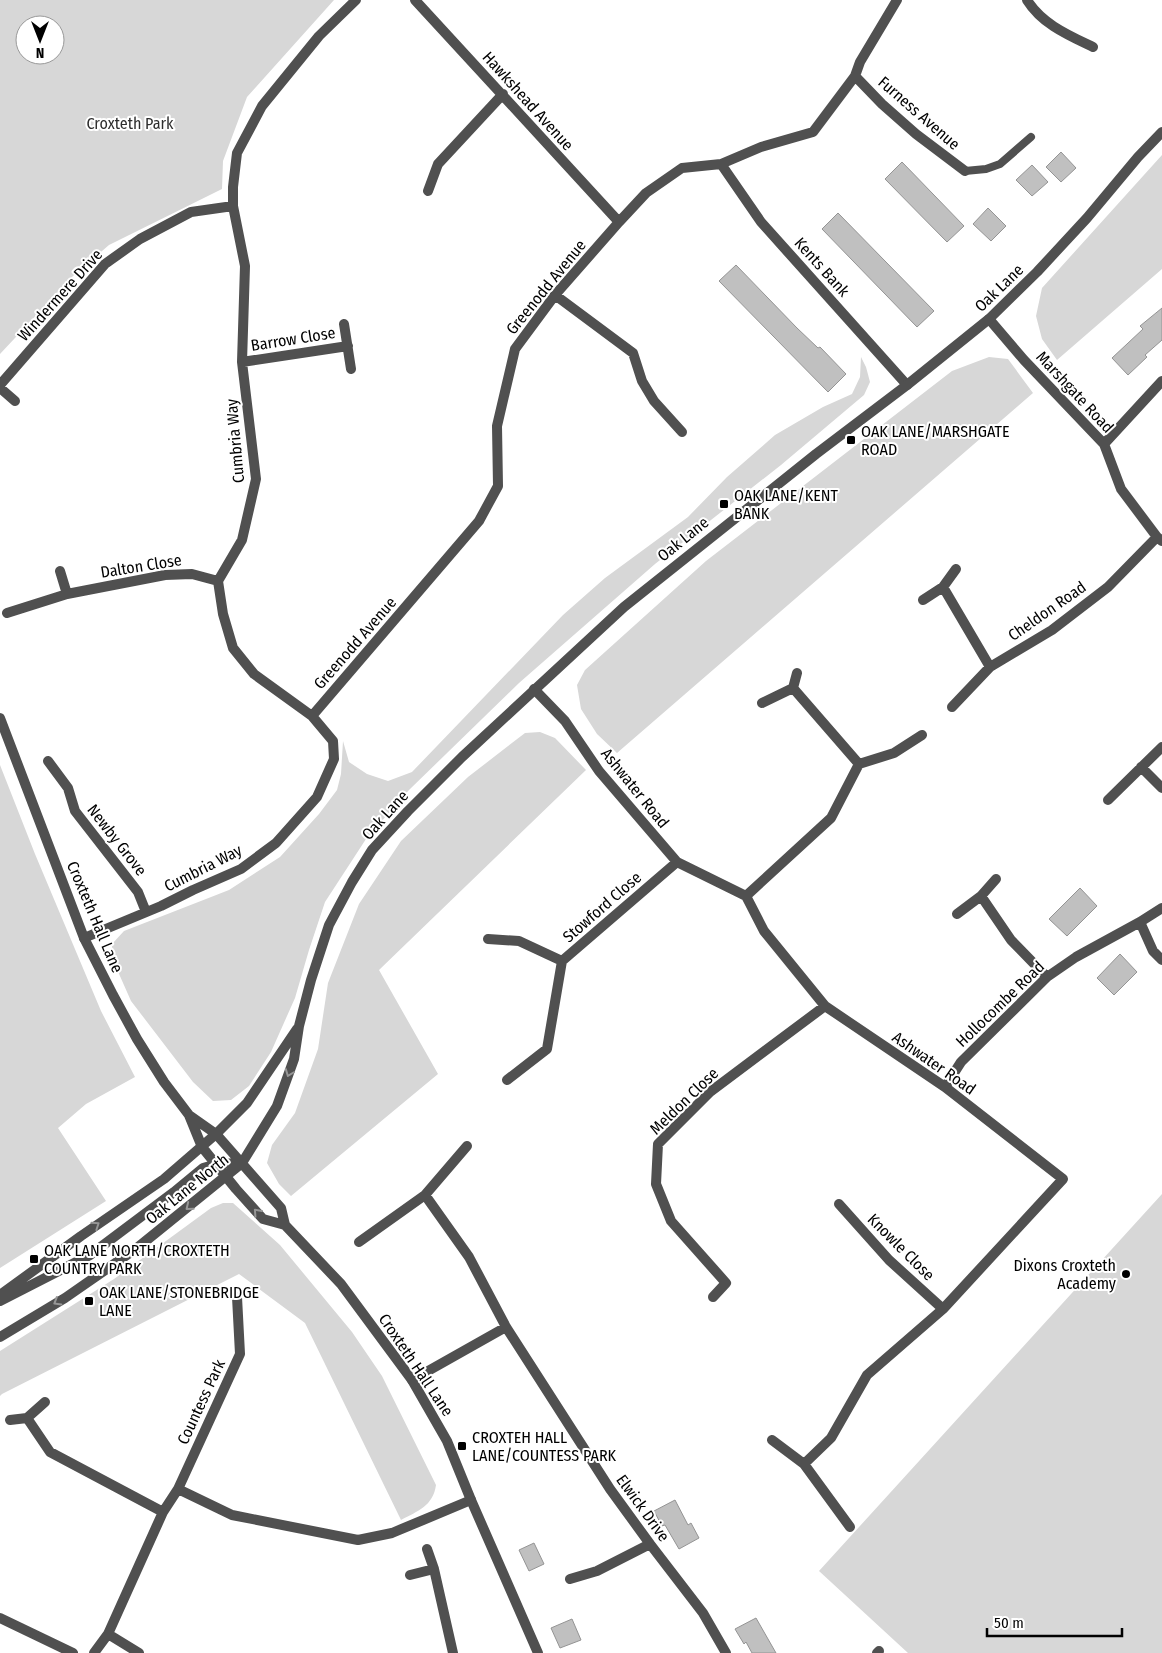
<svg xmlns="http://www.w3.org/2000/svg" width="1162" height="1653" viewBox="0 0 1162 1653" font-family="'Fira Sans Condensed',sans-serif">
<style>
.green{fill:#d7d7d7;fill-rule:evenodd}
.building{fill:#c0c0c0;stroke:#949494}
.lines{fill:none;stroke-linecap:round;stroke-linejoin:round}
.service{stroke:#505050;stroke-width:8}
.minor{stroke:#505050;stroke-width:10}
.tertiary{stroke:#505050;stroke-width:10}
.oneway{stroke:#969696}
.poi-dot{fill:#000;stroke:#fff;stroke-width:2}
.labels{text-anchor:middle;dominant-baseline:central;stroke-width:4;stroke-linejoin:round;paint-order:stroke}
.street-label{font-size:16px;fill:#000;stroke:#fff}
.park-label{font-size:16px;fill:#2e2e2e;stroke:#fff}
.poi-label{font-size:16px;fill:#000;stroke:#fff;text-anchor:start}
</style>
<rect width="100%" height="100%" fill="#fff"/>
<path class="green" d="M 0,0 L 334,0 L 247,97 L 223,161 L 222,189 L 109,245 L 73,276 L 0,354 ZM 25,25 L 55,25 L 55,55 L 25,55 Z
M 1162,155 L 1162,269 L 1057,360 L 1042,339 L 1036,316 L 1042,288 Z
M 861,357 L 866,367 L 870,382 L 864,395 L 781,465 L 655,564 L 519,683 L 409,790 L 366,839 L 325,902 L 309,950 L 295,998 L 271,1052 L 249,1086 L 231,1100 L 213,1101 L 193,1082 L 131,1001 L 112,958 L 112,944 L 124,931 L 229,890 L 280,857 L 319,814 L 337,790 L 341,774 L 343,741 L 349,762 L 367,774 L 388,781 L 412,772 L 563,615 L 605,578 L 688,517 L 727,477 L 775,435 L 823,407 L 852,394 L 860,377 Z
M 989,357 L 1008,359 L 1033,393 L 617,753 L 597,734 L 581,709 L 577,685 L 585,670 L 706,561 L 952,371 Z
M 540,732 L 555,738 L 586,770 L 379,970 L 438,1074 L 291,1196 L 279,1184 L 267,1163 L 272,1145 L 295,1113 L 318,1049 L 328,983 L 359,904 L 401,841 L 468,777 L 525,733 Z
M 0,765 L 35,854 L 101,1011 L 135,1077 L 86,1104 L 58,1128 L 106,1201 L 0,1268 Z
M 1162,1194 L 1162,1653 L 908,1653 L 819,1571 Z
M 223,1203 L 233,1203 L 280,1245 L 352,1332 L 382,1376 L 436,1485 C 433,1506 418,1511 401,1520 L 305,1323 L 239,1274 L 2,1394 L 0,1396 L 0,1351 L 114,1279 L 211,1208 Z"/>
<path class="building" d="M 1061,152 L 1076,168 L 1061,182 L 1046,167 Z
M 902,162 L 964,226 L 947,242 L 885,179 Z
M 1032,165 L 1048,182 L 1032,196 L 1016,180 Z
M 988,208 L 1006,226 L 991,241 L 973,224 Z
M 838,213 L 934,311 L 917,327 L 822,229 Z
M 736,265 L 797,328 L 818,348 L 820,347 L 846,374 L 828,392 L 719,281 Z
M 1162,308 L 1162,340 L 1145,355 L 1147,357 L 1128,375 L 1112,358 L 1143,329 L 1140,326 Z
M 1080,888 L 1097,906 L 1067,936 L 1049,919 Z
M 1120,954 L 1137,972 L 1114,995 L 1097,978 Z
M 675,1500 L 688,1525 L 691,1523 L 699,1538 L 679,1549 L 665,1525 L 662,1526 L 654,1511 Z
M 534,1543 L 544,1564 L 529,1571 L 519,1550 Z
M 756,1618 L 776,1653 L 752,1653 L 746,1642 L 744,1644 L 735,1629 Z
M 572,1619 L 581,1640 L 560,1648 L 551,1628 Z"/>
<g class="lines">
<path class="service" d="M 965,171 L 986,169 L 1000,164 L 1031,137"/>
<path class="minor" d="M 415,0 L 619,222
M 1027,0 C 1042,24 1068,35 1093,47
M 855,76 L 882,104 L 916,134 L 965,171
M 721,164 L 761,222 L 907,385
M 428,191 L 438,164 L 503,94
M 555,295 L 633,353 L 642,381 L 654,401 L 682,432
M 989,319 L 1024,360 L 1104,444 L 1121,489 L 1157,537 L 1162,541
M 344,324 L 351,369
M 242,362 L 348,346
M 0,385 L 105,264 L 140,239 L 191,212 L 233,206
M 0,388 L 15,401
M 1104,444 L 1162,381
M 60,571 L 67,594
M 943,587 L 990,667
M 923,600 L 943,587 L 956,569
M 7,613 L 67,594 L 165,575 L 192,574 L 218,581
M 793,688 L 859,764
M 534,689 L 565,721 L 599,771 L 677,862 L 746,896 L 764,931 L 825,1006 L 945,1087 L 1063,1179 L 943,1309 L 867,1375 L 831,1438 L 804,1464
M 762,703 L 793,688 L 797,673
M 952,707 L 990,667 L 1052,630 L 1108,587 L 1157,537
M 312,716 L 479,521 L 498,486 L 497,426 L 515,349 L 555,295 L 619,222 L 646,193 L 682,168 L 721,164 L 761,147 L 813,132 L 855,76 L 860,62 L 897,0
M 48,761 L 68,788 L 75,811 L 138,892 L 146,912
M 1141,767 L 1162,788
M 1108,800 L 1162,747
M 746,896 L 831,818 L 859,764 L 894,753 L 922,735
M 981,896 L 1011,940 L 1047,977
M 957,914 L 981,896 L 996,879
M 1140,922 L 1153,951 L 1162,960
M 84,938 L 161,906 L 193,890 L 241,869 L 276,843 L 317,797 L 334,759 L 333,741 L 312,716 L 254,674 L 233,648 L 223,614 L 218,581 L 242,540 L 256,479 L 242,362 L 245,266 L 233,206 L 233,187 L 237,153 L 262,106 L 319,36 L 356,0
M 488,939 L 519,941 L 562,961
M 507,1080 L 547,1049 L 562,961 L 677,862
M 945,1087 L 961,1062 L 1047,977 L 1076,957 L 1140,922 L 1162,908
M 425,1195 L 469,1257 L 506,1327 L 610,1489 L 650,1544 L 703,1613 L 726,1653
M 839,1204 L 889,1260 L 943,1309
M 359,1242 L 425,1195 L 467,1146
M 713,1297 L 726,1283 L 671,1221 L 656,1184 L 658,1144 L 710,1092 L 825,1006
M 412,1380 L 506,1327
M 27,1418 L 50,1452 L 163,1512
M 10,1420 L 27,1418 L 45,1402
M 772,1440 L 804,1464 L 850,1527
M 178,1489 L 232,1515 L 358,1540 L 392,1533 L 471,1500
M 427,1549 L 434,1569 L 453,1653
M 410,1575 L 434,1569
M 570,1579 L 597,1571 L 650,1544
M 0,1618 L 73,1653
M 108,1634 L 139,1653
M 94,1653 L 108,1634 L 163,1512 L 178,1489 L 240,1354 L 237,1297
M 877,1653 L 879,1651"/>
<path class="tertiary" d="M 0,718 L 84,938 L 113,995 L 137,1039 L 164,1082 L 189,1115 L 216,1134 L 281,1208 L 285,1225
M 189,1115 L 202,1147 L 236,1189 L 263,1219 L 285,1225 L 341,1284 L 412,1380 L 447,1441 L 471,1500 L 538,1653
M 0,1295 L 81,1236 L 164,1179 L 216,1134 L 247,1103 L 297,1029
M 0,1301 L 90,1255 L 174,1192 L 203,1168 L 217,1164 L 242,1163
M 0,1337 L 65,1298 L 137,1248 L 242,1163 L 277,1106 L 294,1059 L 299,1026 L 311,980 L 329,925 L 352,882 L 372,850 L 408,811 L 462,757 L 624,607 L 816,454 L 907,385 L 989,319 L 1037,272 L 1087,218 L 1138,157 L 1162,132"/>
</g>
<defs><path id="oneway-chevron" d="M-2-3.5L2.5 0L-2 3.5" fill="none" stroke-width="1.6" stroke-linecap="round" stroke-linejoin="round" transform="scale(1.25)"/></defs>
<g class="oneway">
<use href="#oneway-chevron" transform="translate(289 1073) rotate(111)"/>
<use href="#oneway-chevron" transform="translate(189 1207) rotate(141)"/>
<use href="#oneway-chevron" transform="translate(257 1212) rotate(-132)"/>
<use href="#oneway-chevron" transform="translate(96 1225) rotate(-34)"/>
<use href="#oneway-chevron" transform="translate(57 1302) rotate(149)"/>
</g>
<g class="poi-dot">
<rect x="846" y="435" width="10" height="10" rx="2.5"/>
<rect x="719" y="499" width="10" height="10" rx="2.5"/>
<rect x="29" y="1254" width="10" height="10" rx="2.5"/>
<circle cx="1126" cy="1274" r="5"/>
<rect x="84" y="1296" width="10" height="10" rx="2.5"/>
<rect x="457" y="1441" width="10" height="10" rx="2.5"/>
</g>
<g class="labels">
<g class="street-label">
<text transform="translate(528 101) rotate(48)">Hawkshead Avenue</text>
<text transform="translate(919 113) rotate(41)">Furness Avenue</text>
<text transform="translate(822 267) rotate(48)">Kents Bank</text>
<text transform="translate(546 287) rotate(-51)">Greenodd Avenue</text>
<text transform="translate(999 288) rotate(-44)">Oak Lane</text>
<text transform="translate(60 295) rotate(-48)">Windermere Drive</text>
<text transform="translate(293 339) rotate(-9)">Barrow Close</text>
<text transform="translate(1075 392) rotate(47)">Marshgate Road</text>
<text transform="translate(235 441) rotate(-95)">Cumbria Way</text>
<text transform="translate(683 539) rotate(-39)">Oak Lane</text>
<text transform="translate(141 566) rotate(-9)">Dalton Close</text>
<text transform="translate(1047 611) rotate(-35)">Cheldon Road</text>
<text transform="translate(355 643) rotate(-49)">Greenodd Avenue</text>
<text transform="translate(635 788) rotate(51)">Ashwater Road</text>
<text transform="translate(385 815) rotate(-48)">Oak Lane</text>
<text transform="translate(117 840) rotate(52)">Newby Grove</text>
<text transform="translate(203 868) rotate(-27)">Cumbria Way</text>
<text transform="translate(602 907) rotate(-41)">Stowford Close</text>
<text transform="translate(95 917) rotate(67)">Croxteth Hall Lane</text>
<text transform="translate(1000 1004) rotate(-44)">Hollocombe Road</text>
<text transform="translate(934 1063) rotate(35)">Ashwater Road</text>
<text transform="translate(684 1101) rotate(-44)">Meldon Close</text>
<text transform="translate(187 1189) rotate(-39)">Oak Lane North</text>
<text transform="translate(901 1247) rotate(45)">Knowle Close</text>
<text transform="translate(416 1365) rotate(56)">Croxteth Hall Lane</text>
<text transform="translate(201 1402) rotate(-65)">Countess Park</text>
<text transform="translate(643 1508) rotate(54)">Elwick Drive</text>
</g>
<g class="park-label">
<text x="130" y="123">Croxteth Park</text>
</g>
<g class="poi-label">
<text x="861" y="431">OAK LANE/MARSHGATE<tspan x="861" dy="18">ROAD</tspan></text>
<text x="734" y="495">OAK LANE/KENT<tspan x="734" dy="18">BANK</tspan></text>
<text x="44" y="1250">OAK LANE NORTH/CROXTETH<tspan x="44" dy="18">COUNTRY PARK</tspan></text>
<text x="1116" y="1265" text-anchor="end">Dixons Croxteth<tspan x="1116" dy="18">Academy</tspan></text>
<text x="99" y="1292">OAK LANE/STONEBRIDGE<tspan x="99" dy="18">LANE</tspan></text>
<text x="472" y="1437">CROXTEH HALL<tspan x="472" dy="18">LANE/COUNTESS PARK</tspan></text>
</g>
</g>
<g transform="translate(40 40) rotate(180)"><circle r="24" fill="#ffffff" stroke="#999999"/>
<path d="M0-4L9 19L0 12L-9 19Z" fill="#000000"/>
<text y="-8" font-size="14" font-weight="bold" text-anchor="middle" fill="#000000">N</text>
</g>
<path d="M987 1628v8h135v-8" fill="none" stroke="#000000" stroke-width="2.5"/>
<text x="994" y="1628" font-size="15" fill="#000000" stroke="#ffffff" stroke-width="4" paint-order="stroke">50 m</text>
</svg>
